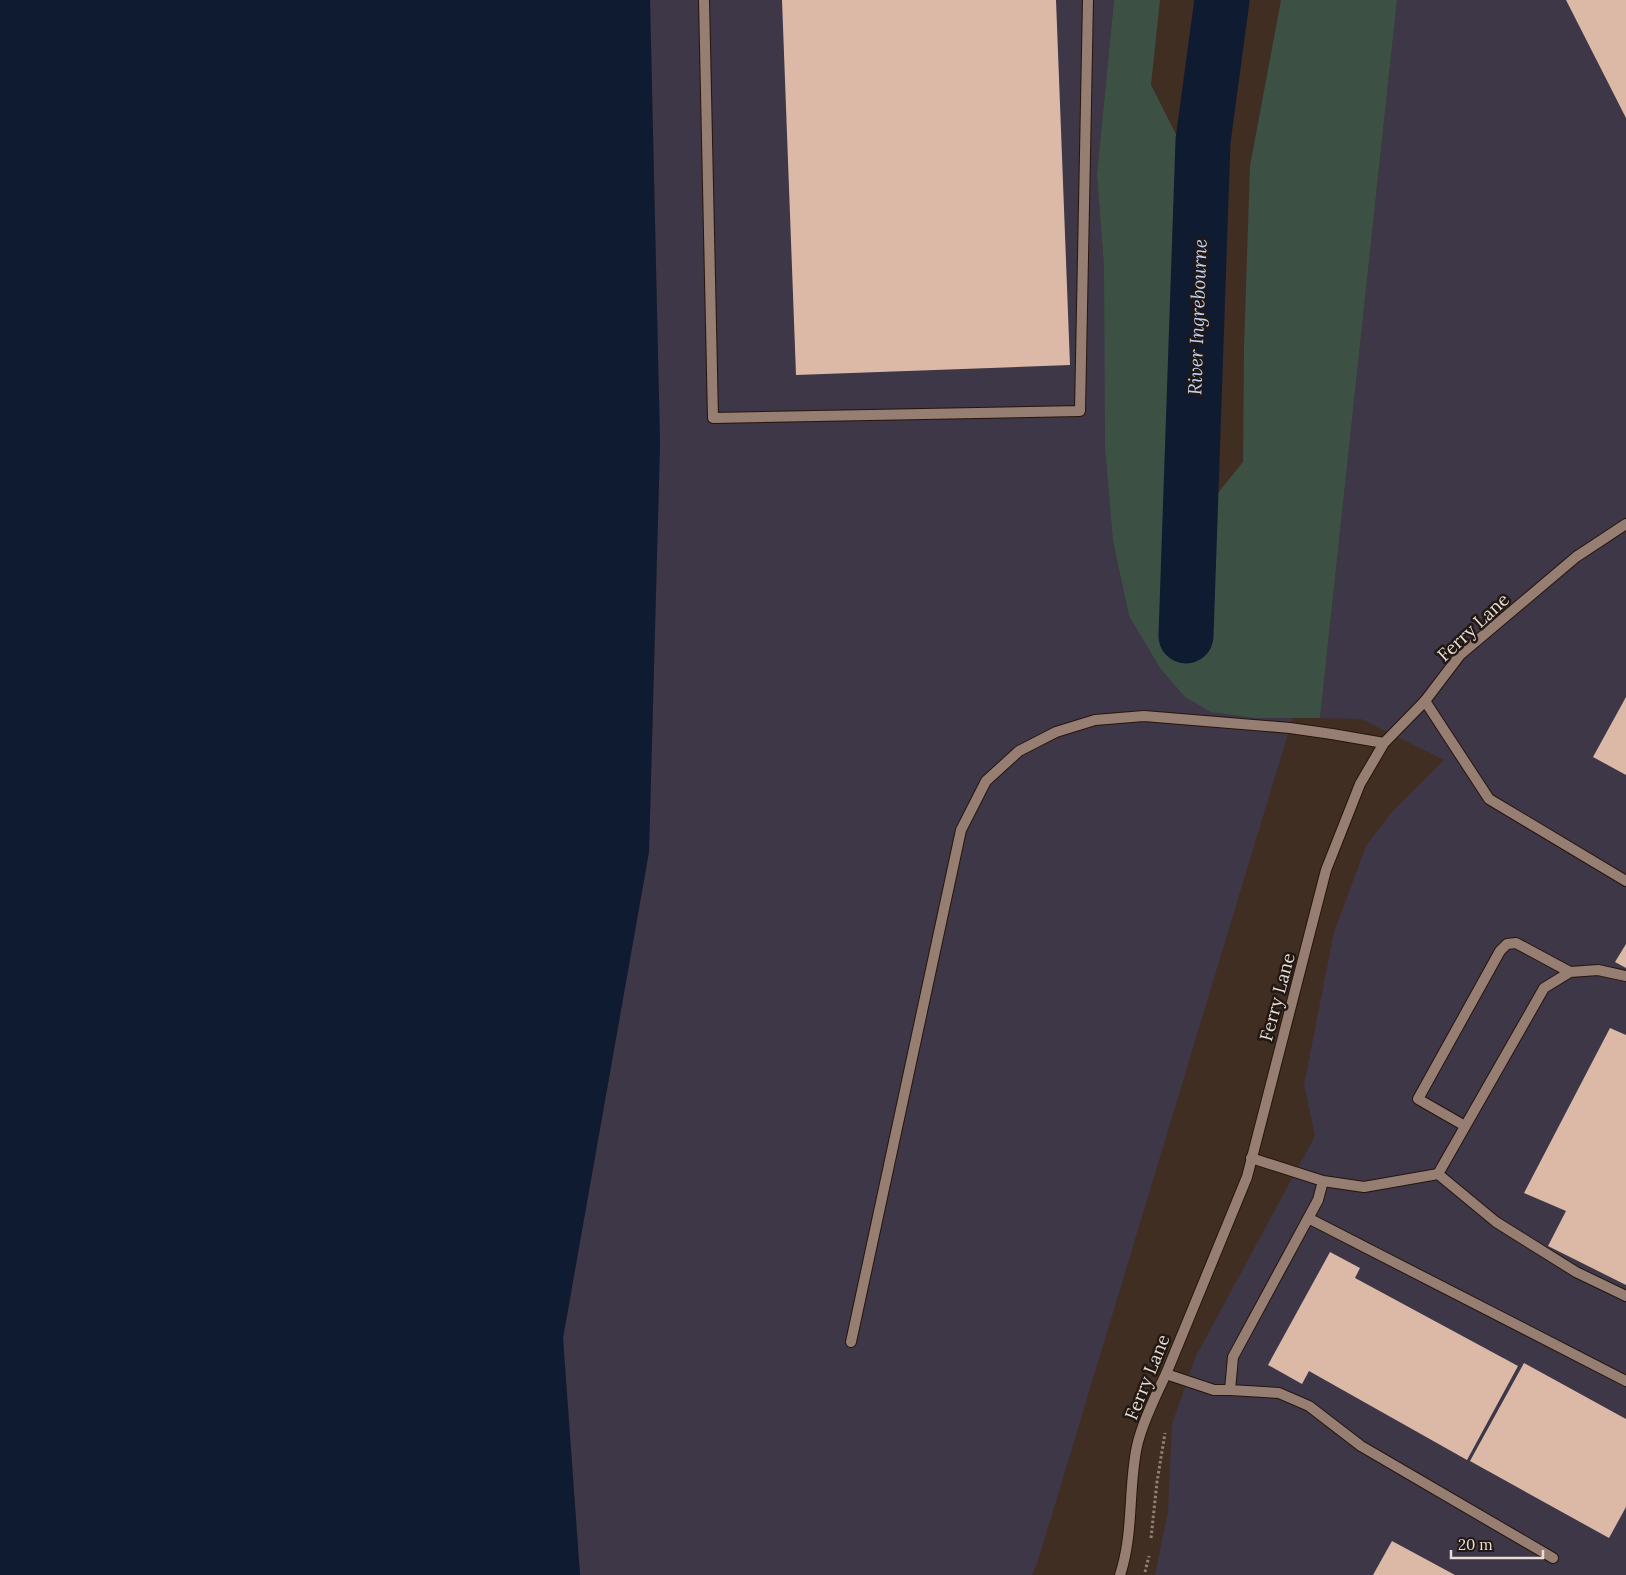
<svg xmlns="http://www.w3.org/2000/svg" width="1626" height="1575" viewBox="0 0 1626 1575" font-family="Lora,serif">
<style>
.industrial{fill:#3d3748}
.green{fill:#3d5044}
.water{fill:#0f1b31}
.lines{fill:none;stroke-linecap:round;stroke-linejoin:round}
.river{stroke:#0f1b31;stroke-width:55}
.building{fill:#dcb9a7}
.lane-casing{stroke:#27150b;stroke-width:12}
.street-casing{stroke:#27150b;stroke-width:12}
.path{stroke:#918178;stroke-width:3;stroke-dasharray:2.5 2.5;stroke-linecap:butt}
.lane{stroke:#967e72;stroke-width:10}
.street{stroke:#967e72;stroke-width:10}
.labels{text-anchor:middle;dominant-baseline:central;stroke-width:5;stroke-linejoin:round;paint-order:stroke}
.street-label{font-size:18px;fill:#e9dcd5;stroke:#211813}
.water-label{font-size:19px;font-style:italic;fill:#bcd4fc;stroke:#211813}
</style>
<rect width="100%" height="100%" fill="#412e23"/>
<path class="industrial" d="M 650,0 L 1114,0 L 1097,175 L 1104,266 L 1113,541 L 1129,616 L 1160,668 L 1255,718 L 1293,717 L 1037,1564 L 1032,1575 L 580,1575 L 563,1338 L 649,852 L 660,444 Z
M 1397,0 L 1626,0 L 1626,1575 L 1155,1575 L 1168,1511 L 1172,1424 L 1196,1356 L 1315,1136 L 1304,1085 L 1334,932 L 1366,846 L 1391,813 L 1444,760 L 1361,719 L 1320,718 Z"/>
<path class="green" d="M 1114,0 L 1160,0 L 1151,85 L 1185,152 L 1187,287 L 1172,527 L 1172,592 L 1197,596 L 1205,509 L 1243,462 L 1244,349 L 1250,166 L 1281,0 L 1397,0 L 1320,718 L 1255,718 L 1211,712 L 1185,697 L 1160,668 L 1129,616 L 1113,541 L 1105,447 L 1104,266 L 1097,175 Z"/>
<path class="water" d="M 0,0 L 650,0 L 660,444 L 649,852 L 563,1338 L 580,1575 L 0,1575 Z"/>
<g class="lines">
<path class="river" d="M 1186,636 L 1203,141 L 1222,0"/>
</g>
<path class="building" d="M 782,0 L 1056,0 L 1070,365 L 796,375 Z
M 1566,0 L 1626,0 L 1626,118 Z
M 1626,697 L 1626,775 L 1593,757 Z
M 1626,944 L 1626,968 L 1615,962 Z
M 1610,1028 L 1626,1035 L 1626,1285 L 1548,1246 L 1566,1211 L 1524,1193 Z
M 1330,1252 L 1360,1268 L 1355,1278 L 1518,1366 L 1467,1460 L 1309,1371 L 1302,1384 L 1268,1365 Z
M 1524,1363 L 1626,1419 L 1626,1507 L 1609,1538 L 1470,1461 Z
M 1392,1541 L 1455,1575 L 1373,1575 Z"/>
<g class="lines">
<defs>
<path id="lane" d="M 704,0 L 713,418 L 1080,411 L 1088,0
M 1425,701 L 1489,799 L 1626,881
M 1465,1126 L 1418,1099 L 1500,951 L 1507,944 L 1516,943 L 1570,972
M 1251,1158 L 1323,1181 L 1364,1187 L 1438,1174 L 1544,988 L 1570,972 L 1598,970 L 1626,976
M 1438,1174 L 1496,1222 L 1576,1272 L 1626,1296
M 1308,1218 L 1626,1381
M 851,1342 L 961,830 L 986,781 L 1019,751 L 1056,732 L 1095,720 L 1144,716 L 1290,728 L 1332,734
M 1166,1374 L 1214,1390 L 1230,1390 L 1233,1357 L 1318,1200 L 1323,1181
M 1230,1390 L 1279,1393 L 1309,1406 L 1361,1446 L 1553,1558"/>
<path id="street" d="M 1332,734 L 1384,743
M 1120,1575 C 1134,1533 1128,1488 1137,1446 C 1142,1423 1156,1395 1166,1374 L 1247,1177 L 1326,870 L 1360,784 L 1384,743 L 1425,701 L 1460,655 L 1576,557 L 1626,524"/>
</defs>
<use href="#lane" class="lane-casing"/>
<use href="#street" class="street-casing"/>
<path class="path" d="M 1151,1538 L 1157,1482 L 1165,1433
M 1145,1572 L 1149,1556"/>
<use href="#lane" class="lane"/>
<use href="#street" class="street"/>
</g>
<g class="labels">
<g class="street-label">
<text transform="translate(1473 627) rotate(-43)">Ferry Lane</text>
<text transform="translate(1277 997) rotate(-75)">Ferry Lane</text>
<text transform="translate(1147 1377) rotate(-68)">Ferry Lane</text>
</g>
<g class="water-label">
<text transform="translate(1197 317) rotate(-88)">River Ingrebourne</text>
</g>
</g>
<path d="M1451 1550v8h92v-8" fill="none" stroke="#e9dcd5" stroke-width="2.5"/>
<text x="1458" y="1550" font-size="15" fill="#e9dcd5" stroke="#211813" stroke-width="4" paint-order="stroke">20 m</text>
</svg>
